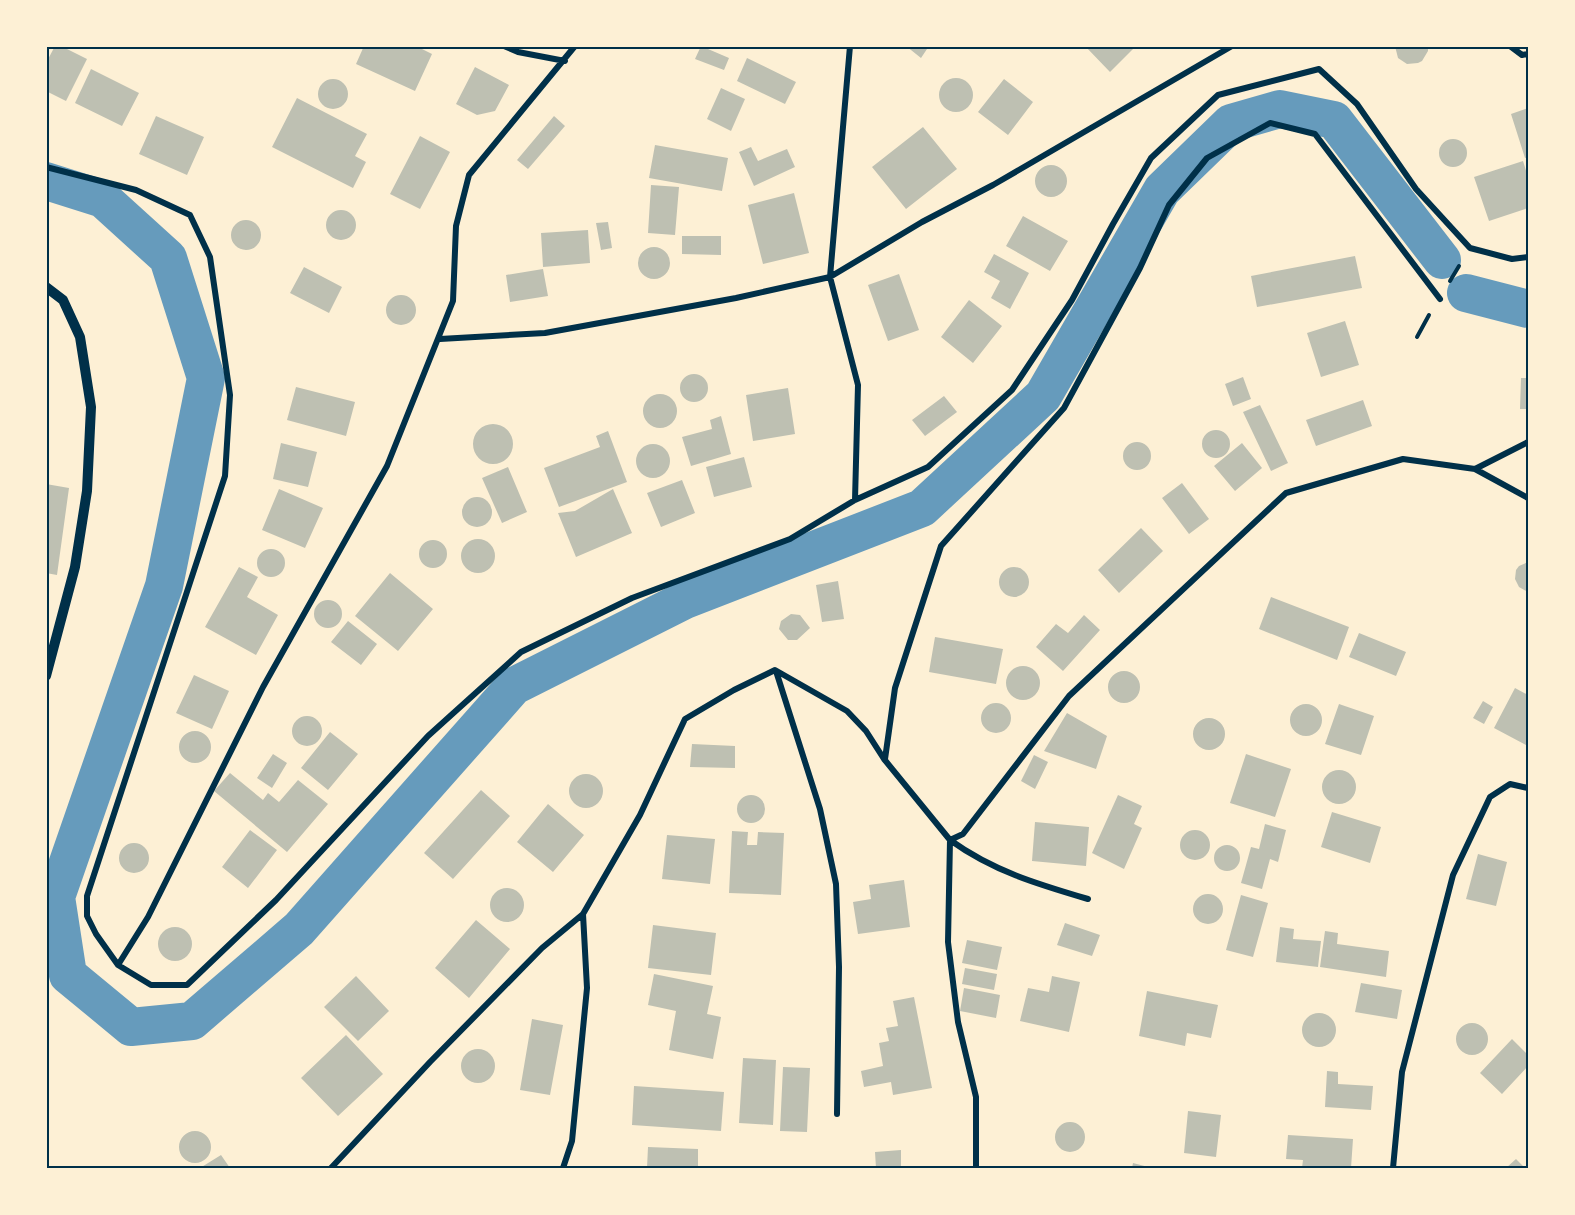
<svg xmlns="http://www.w3.org/2000/svg" width="1575" height="1215" viewBox="0 0 1575 1215" font-family="Barlow,sans-serif">
<style>
.lines{fill:none;stroke-linecap:round;stroke-linejoin:round}
.canal{stroke:#669bbc;stroke-width:38}
.building{fill:#bec0b2}
.path{stroke:#003049;stroke-width:4}
.minor{stroke:#003049;stroke-width:6}
.tertiary{stroke:#003049;stroke-width:10}
.neatline{fill:none;stroke:#003049;stroke-width:2}
</style>
<rect width="100%" height="100%" fill="#fdf0d5"/>
<g class="lines">
<path class="canal" d="M 46,181 L 103,199 L 168,258 L 206,378 L 164,586 L 56,897 L 68,975 L 131,1027 L 192,1021 L 299,929 L 514,686 L 685,600 L 922,508 L 1043,396 L 1162,190 L 1231,123 L 1280,109 L 1334,120 L 1442,260
M 1466,293 L 1528,309"/>
</g>
<path class="building" d="M 55,46 L 61,46 L 87,59 L 66,101 L 46,91 L 46,63 Z
M 364,46 L 416,46 L 432,54 L 415,91 L 356,64 Z
M 701,46 L 729,58 L 724,70 L 695,59 Z
M 906,46 L 929,46 L 921,58 Z
M 1085,46 L 1136,46 L 1110,72 Z
M 1395,46 L 1428,46 L 1428,51 L 1422,61 L 1418,63 L 1407,64 L 1398,58 Z
M 747,58 L 796,82 L 785,104 L 737,81 Z
M 475,67 L 509,85 L 495,111 L 477,115 L 456,104 Z
M 91,69 L 139,93 L 122,126 L 75,103 Z
M939 95a17 17 0 1 1 34 0a17 17 0 1 1-34 0Z
M 1004,79 L 1033,102 L 1008,135 L 978,112 Z
M318 94a15 15 0 1 1 30 0a15 15 0 1 1-30 0Z
M 721,88 L 745,99 L 731,131 L 707,119 Z
M 297,98 L 367,134 L 355,156 L 366,162 L 353,188 L 272,147 Z
M 1528,108 L 1528,157 L 1525,158 L 1511,114 Z
M 156,116 L 204,137 L 187,175 L 139,154 Z
M 554,116 L 565,126 L 528,169 L 517,160 Z
M 923,127 L 957,169 L 906,209 L 872,167 Z
M 420,136 L 450,152 L 420,209 L 390,194 Z
M1439 153a14 14 0 1 1 28 0a14 14 0 1 1-28 0Z
M 655,145 L 728,158 L 722,191 L 649,178 Z
M 751,147 L 758,161 L 787,149 L 795,167 L 754,186 L 739,152 Z
M 1523,161 L 1528,177 L 1528,208 L 1489,221 L 1474,177 Z
M1035 181a16 16 0 1 1 32 0a16 16 0 1 1-32 0Z
M 651,185 L 679,187 L 675,235 L 648,233 Z
M 794,193 L 809,253 L 763,264 L 748,205 Z
M326 225a15 15 0 1 1 30 0a15 15 0 1 1-30 0Z
M 1023,216 L 1068,241 L 1050,271 L 1006,246 Z
M231 235a15 15 0 1 1 30 0a15 15 0 1 1-30 0Z
M 608,222 L 612,248 L 601,250 L 596,223 Z
M 588,230 L 590,263 L 543,267 L 541,233 Z
M 682,236 L 721,236 L 721,255 L 682,254 Z
M638 263a16 16 0 1 1 32 0a16 16 0 1 1-32 0Z
M 994,254 L 1029,273 L 1010,309 L 991,298 L 1000,281 L 984,272 Z
M 1355,256 L 1362,288 L 1257,307 L 1251,276 Z
M 304,267 L 342,287 L 329,313 L 290,293 Z
M 543,269 L 548,296 L 510,302 L 506,275 Z
M 899,274 L 919,330 L 888,341 L 868,285 Z
M386 310a15 15 0 1 1 30 0a15 15 0 1 1-30 0Z
M 969,300 L 1002,326 L 973,363 L 941,337 Z
M 1345,321 L 1359,365 L 1321,377 L 1307,333 Z
M680 388a14 14 0 1 1 28 0a14 14 0 1 1-28 0Z
M 1243,377 L 1251,399 L 1233,406 L 1225,384 Z
M 1521,378 L 1528,378 L 1528,409 L 1520,409 Z
M 296,387 L 355,402 L 346,436 L 287,420 Z
M 788,388 L 795,434 L 753,441 L 746,395 Z
M643 411a17 17 0 1 1 34 0a17 17 0 1 1-34 0Z
M 944,396 L 957,412 L 925,436 L 912,420 Z
M 1363,400 L 1372,426 L 1316,446 L 1306,420 Z
M 1260,405 L 1288,463 L 1271,471 L 1243,412 Z
M 721,416 L 731,454 L 691,466 L 682,437 L 712,429 L 710,420 Z
M473 444a20 20 0 1 1 40 0a20 20 0 1 1-40 0Z
M1202 444a14 14 0 1 1 28 0a14 14 0 1 1-28 0Z
M 608,431 L 627,482 L 559,507 L 544,468 L 600,447 L 596,436 Z
M1123 456a14 14 0 1 1 28 0a14 14 0 1 1-28 0Z
M 281,443 L 317,452 L 308,487 L 273,479 Z
M 1242,443 L 1262,468 L 1235,491 L 1214,466 Z
M636 461a17 17 0 1 1 34 0a17 17 0 1 1-34 0Z
M 744,457 L 752,487 L 714,497 L 706,467 Z
M 508,467 L 527,512 L 502,523 L 482,478 Z
M 682,480 L 695,513 L 661,527 L 647,493 Z
M 1182,483 L 1209,519 L 1189,534 L 1162,498 Z
M 46,484 L 69,488 L 57,575 L 46,573 Z
M 279,489 L 323,508 L 305,548 L 262,530 Z
M 613,489 L 632,533 L 576,557 L 558,513 L 575,511 Z
M462 512a15 15 0 1 1 30 0a15 15 0 1 1-30 0Z
M 1141,528 L 1163,551 L 1119,593 L 1098,570 Z
M461 556a17 17 0 1 1 34 0a17 17 0 1 1-34 0Z
M419 554a14 14 0 1 1 28 0a14 14 0 1 1-28 0Z
M257 563a14 14 0 1 1 28 0a14 14 0 1 1-28 0Z
M 1528,562 L 1528,592 L 1519,587 L 1515,579 L 1516,570 L 1519,566 Z
M 239,567 L 258,577 L 247,597 L 278,615 L 256,655 L 205,627 Z
M999 582a15 15 0 1 1 30 0a15 15 0 1 1-30 0Z
M 390,573 L 433,609 L 398,651 L 355,616 Z
M 838,581 L 844,619 L 822,622 L 816,585 Z
M 1271,597 L 1349,627 L 1337,660 L 1259,629 Z
M314 614a14 14 0 1 1 28 0a14 14 0 1 1-28 0Z
M 791,614 L 800,615 L 810,628 L 797,640 L 788,640 L 779,629 L 781,621 Z
M 1084,615 L 1100,630 L 1063,671 L 1036,647 L 1056,624 L 1068,633 Z
M 348,621 L 377,644 L 361,665 L 331,642 Z
M 1359,633 L 1406,652 L 1396,676 L 1349,657 Z
M 935,637 L 1003,649 L 996,684 L 929,672 Z
M1006 683a17 17 0 1 1 34 0a17 17 0 1 1-34 0Z
M1108 687a16 16 0 1 1 32 0a16 16 0 1 1-32 0Z
M 194,675 L 229,691 L 212,729 L 176,713 Z
M 1515,688 L 1528,695 L 1528,746 L 1494,728 Z
M 1483,701 L 1493,707 L 1484,724 L 1473,718 Z
M981 718a15 15 0 1 1 30 0a15 15 0 1 1-30 0Z
M1290 720a16 16 0 1 1 32 0a16 16 0 1 1-32 0Z
M 1339,704 L 1374,716 L 1361,755 L 1325,744 Z
M 1067,713 L 1107,736 L 1096,769 L 1044,751 Z
M292 731a15 15 0 1 1 30 0a15 15 0 1 1-30 0Z
M1193 734a16 16 0 1 1 32 0a16 16 0 1 1-32 0Z
M179 747a16 16 0 1 1 32 0a16 16 0 1 1-32 0Z
M 330,732 L 358,754 L 328,790 L 301,768 Z
M 692,744 L 735,746 L 735,768 L 690,767 Z
M 273,754 L 287,763 L 272,788 L 257,778 Z
M 1246,754 L 1291,769 L 1275,817 L 1230,803 Z
M 1034,755 L 1048,762 L 1035,789 L 1021,781 Z
M1322 787a17 17 0 1 1 34 0a17 17 0 1 1-34 0Z
M 230,773 L 263,800 L 268,793 L 279,802 L 298,780 L 328,804 L 287,852 L 214,791 Z
M569 791a17 17 0 1 1 34 0a17 17 0 1 1-34 0Z
M 481,790 L 510,816 L 453,879 L 424,853 Z
M737 809a14 14 0 1 1 28 0a14 14 0 1 1-28 0Z
M 1118,795 L 1142,806 L 1134,824 L 1142,828 L 1124,869 L 1092,853 Z
M 548,804 L 584,835 L 553,872 L 517,842 Z
M 1332,812 L 1381,827 L 1370,863 L 1321,847 Z
M 1035,822 L 1089,827 L 1086,866 L 1032,861 Z
M 1265,824 L 1286,830 L 1278,862 L 1270,859 L 1262,889 L 1241,883 L 1251,847 L 1259,849 Z
M 250,830 L 277,850 L 248,888 L 222,867 Z
M1180 845a15 15 0 1 1 30 0a15 15 0 1 1-30 0Z
M 732,831 L 748,832 L 747,845 L 757,845 L 758,832 L 784,833 L 781,895 L 729,893 Z
M 667,835 L 715,839 L 710,884 L 662,879 Z
M119 858a15 15 0 1 1 30 0a15 15 0 1 1-30 0Z
M1214 858a13 13 0 1 1 26 0a13 13 0 1 1-26 0Z
M 1478,854 L 1507,862 L 1496,906 L 1466,899 Z
M 904,880 L 910,927 L 858,934 L 853,902 L 871,899 L 869,885 Z
M490 905a17 17 0 1 1 34 0a17 17 0 1 1-34 0Z
M1193 909a15 15 0 1 1 30 0a15 15 0 1 1-30 0Z
M 1241,895 L 1268,903 L 1253,957 L 1226,950 Z
M 476,920 L 510,949 L 469,998 L 435,968 Z
M 1065,923 L 1100,935 L 1092,956 L 1057,945 Z
M 653,925 L 716,933 L 711,975 L 648,968 Z
M 1280,927 L 1294,929 L 1293,939 L 1321,941 L 1318,967 L 1276,962 Z
M158 944a17 17 0 1 1 34 0a17 17 0 1 1-34 0Z
M 1325,931 L 1338,933 L 1337,944 L 1389,951 L 1386,977 L 1320,967 Z
M 967,940 L 1002,947 L 997,970 L 962,963 Z
M 965,968 L 997,974 L 994,990 L 962,984 Z
M 654,974 L 713,986 L 707,1014 L 721,1017 L 713,1059 L 669,1050 L 676,1011 L 648,1005 Z
M 356,976 L 389,1011 L 358,1041 L 324,1007 Z
M 1052,976 L 1080,982 L 1069,1032 L 1020,1021 L 1028,988 L 1049,992 Z
M 1361,983 L 1402,990 L 1397,1019 L 1355,1012 Z
M 964,988 L 1000,995 L 996,1018 L 960,1011 Z
M 1147,991 L 1218,1005 L 1211,1038 L 1187,1033 L 1185,1046 L 1139,1036 Z
M 914,997 L 932,1088 L 893,1095 L 891,1082 L 864,1087 L 861,1071 L 883,1066 L 879,1043 L 889,1041 L 886,1028 L 898,1026 L 893,1001 Z
M1302 1030a17 17 0 1 1 34 0a17 17 0 1 1-34 0Z
M 532,1019 L 563,1025 L 550,1095 L 520,1090 Z
M1456 1039a16 16 0 1 1 32 0a16 16 0 1 1-32 0Z
M 346,1035 L 383,1074 L 338,1116 L 301,1078 Z
M 1512,1039 L 1528,1055 L 1528,1066 L 1502,1094 L 1480,1073 Z
M461 1066a17 17 0 1 1 34 0a17 17 0 1 1-34 0Z
M 743,1058 L 776,1060 L 773,1125 L 739,1123 Z
M 783,1067 L 810,1068 L 807,1132 L 780,1131 Z
M 1327,1071 L 1338,1072 L 1338,1084 L 1373,1086 L 1371,1110 L 1325,1107 Z
M 634,1086 L 724,1092 L 721,1131 L 632,1125 Z
M 1188,1111 L 1221,1115 L 1216,1157 L 1184,1153 Z
M1055 1137a15 15 0 1 1 30 0a15 15 0 1 1-30 0Z
M179 1147a16 16 0 1 1 32 0a16 16 0 1 1-32 0Z
M 1288,1135 L 1353,1139 L 1351,1168 L 1302,1168 L 1303,1160 L 1286,1159 Z
M 648,1147 L 698,1149 L 698,1168 L 647,1168 Z
M 901,1150 L 901,1168 L 876,1168 L 875,1152 Z
M 221,1155 L 230,1168 L 200,1168 Z
M 1516,1159 L 1525,1168 L 1506,1168 Z
M 1133,1163 L 1152,1168 L 1132,1168 Z"/>
<g class="lines">
<path class="path" d="M 1450,281 L 1459,266
M 1417,337 L 1429,315"/>
<path class="minor" d="M 504,46 L 518,52 L 565,61
M 850,46 L 830,277 L 858,385 L 855,500
M 1510,46 L 1522,55 L 1528,54
M 46,167 L 136,190 L 190,215 L 210,257 L 230,395 L 225,476 L 87,896 L 87,916 L 96,934 L 118,965 L 151,985 L 187,985 L 276,900 L 428,736 L 521,652 L 632,598 L 790,539 L 855,500 L 928,467 L 1012,390 L 1072,300 L 1113,224 L 1151,158 L 1218,95 L 1319,69 L 1357,104 L 1416,189 L 1470,248 L 1512,259 L 1528,257
M 440,339 L 545,333 L 736,298 L 830,277 L 922,222 L 993,185 L 1232,46
M 1475,469 L 1528,442
M 776,671 L 820,809 L 836,884 L 839,967 L 837,1114
M 885,759 L 895,688 L 941,546 L 1064,408 L 1140,268 L 1169,205 L 1207,158 L 1270,123 L 1315,134 L 1440,299
M 950,840 L 948,942 L 958,1022 L 976,1097 L 976,1168
M 950,840 C 993,871 1037,884 1088,899
M 118,965 L 148,917 L 263,687 L 387,466 L 453,301 L 456,226 L 469,175 L 575,46
M 331,1168 L 430,1062 L 542,948 L 583,914 L 640,815 L 685,719 L 734,690 L 775,670 L 847,711 L 866,731 L 884,759 L 950,840 L 963,834 L 1069,696 L 1286,493 L 1403,459 L 1475,469 L 1528,498
M 563,1168 L 572,1141 L 587,988 L 583,914
M 1393,1168 L 1402,1072 L 1453,875 L 1490,797 L 1510,784 L 1528,788"/>
<path class="tertiary" d="M 46,287 L 63,300 L 80,337 L 91,407 L 87,491 L 75,567 L 46,676"/>
</g>
<rect width="1575" height="1215" fill="none" stroke="#fdf0d5" stroke-width="96"/>
<rect x="48" y="48" width="1479" height="1119" class="neatline"/>
</svg>
